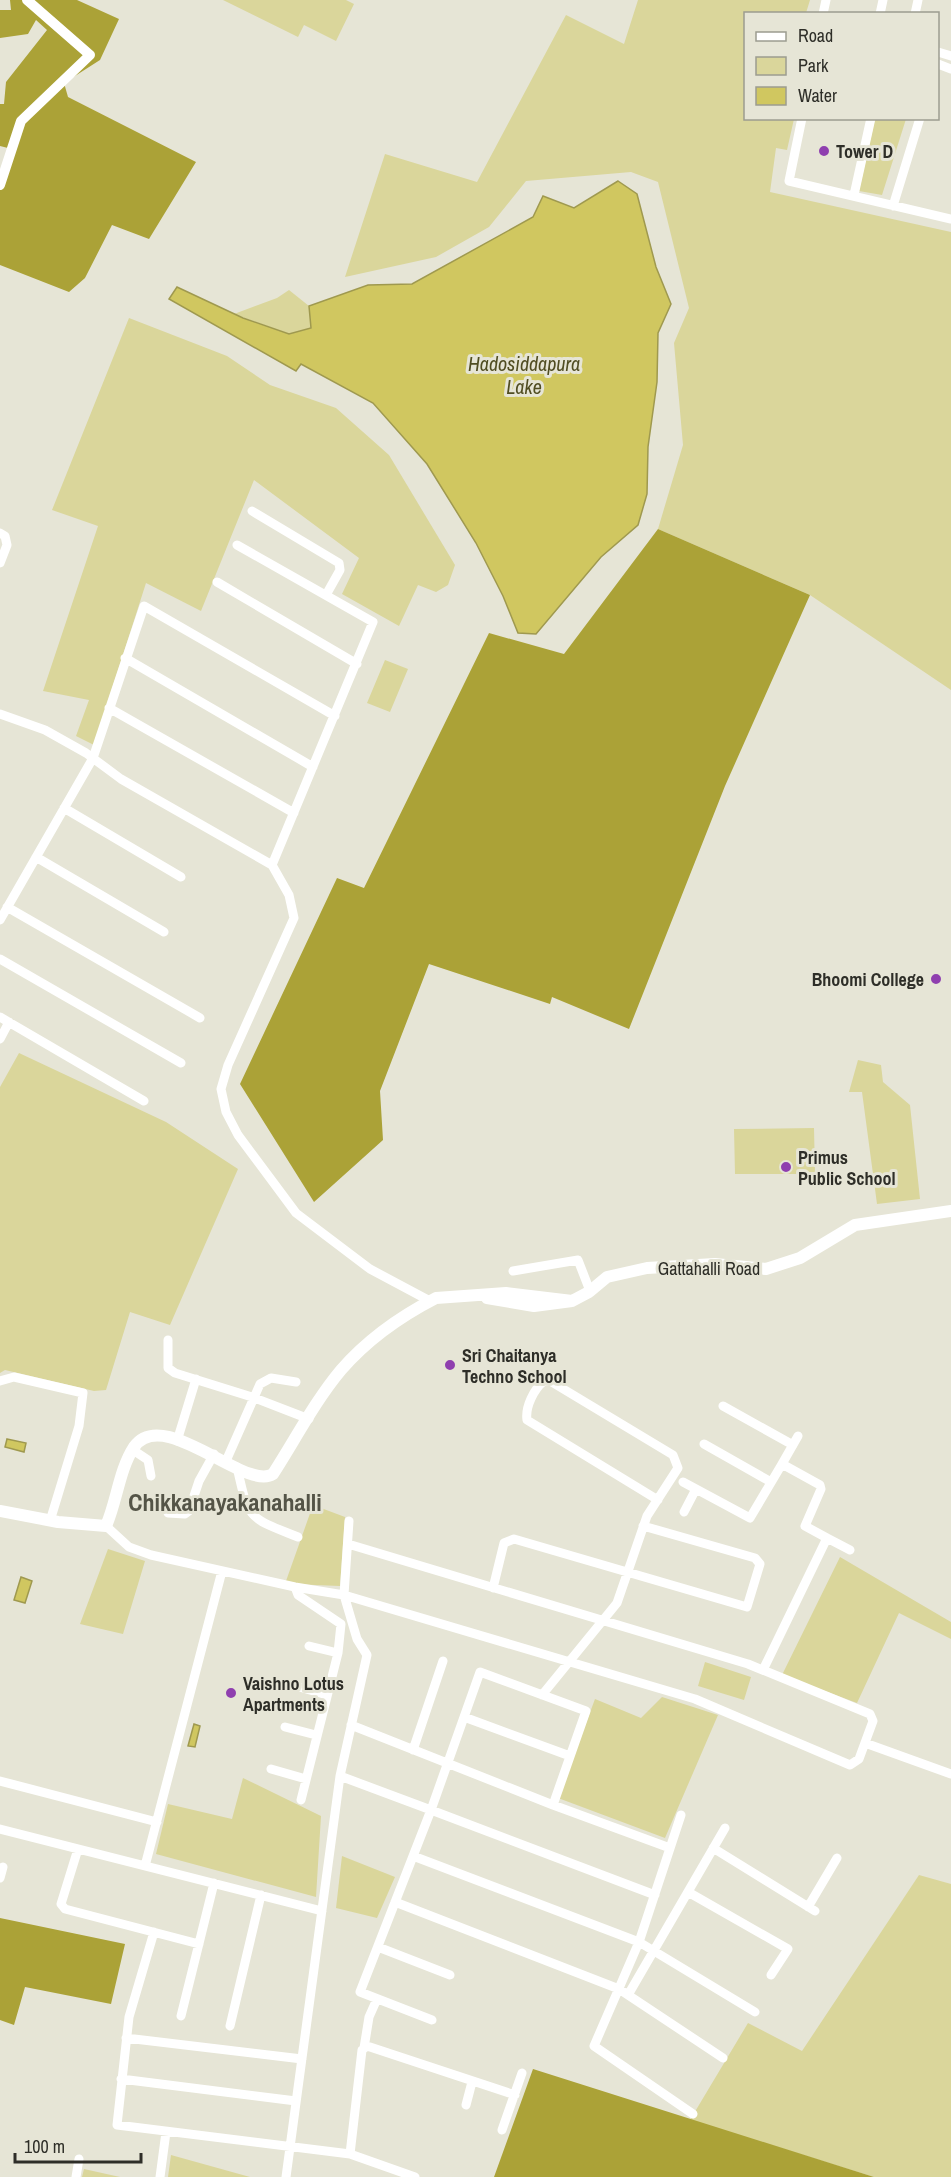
<svg xmlns="http://www.w3.org/2000/svg" width="951" height="2177" viewBox="0 0 951 2177" font-family="'Archivo Narrow',sans-serif">
<style>
.green{fill:#dad69b}
.forest{fill:#aba237}
.water{fill:#d0c760;stroke:#9f994f;stroke-width:1.5}
.lines{fill:none;stroke-linecap:round;stroke-linejoin:round}
.minor{stroke:#fff;stroke-width:9}
.tertiary{stroke:#fff;stroke-width:10}
.secondary{stroke:#fff;stroke-width:12}
.poi-dot{fill:#8f3faf;stroke:#e6e5d6;stroke-width:2}
.labels{text-anchor:middle;dominant-baseline:central;stroke-width:6;stroke-linejoin:round;paint-order:stroke}
.poi-label{font-size:18px;font-weight:bold;fill:#2e2e28;stroke:#e6e5d6;text-anchor:start}
.street-label{font-size:18px;fill:#2e2e28;stroke:#e6e5d6}
.water-label{font-size:20px;font-style:italic;fill:#504d22;stroke:#e6e5d6}
.district-label{font-size:24px;font-weight:bold;fill:#545447;stroke:#e6e5d6}
</style>
<rect width="100%" height="100%" fill="#e6e5d6"/>
<path class="green" d="M 223,0 L 346,0 L 354,4 L 336,41 L 304,25 L 298,37 Z
M 638,0 L 810,0 L 806,13 L 746,14 L 746,118 L 794,119 L 787,150 L 776,148 L 770,192 L 951,232 L 951,690 L 810,595 L 658,529 L 683,445 L 674,343 L 689,308 L 658,182 L 631,172 L 526,181 L 489,227 L 436,257 L 345,277 L 385,154 L 477,182 L 566,15 L 624,44 Z
M 875,119 L 906,119 L 882,195 L 859,191 Z
M 289,290 L 309,306 L 312,328 L 289,334 L 234,314 L 277,298 Z
M 129,318 L 227,356 L 270,385 L 336,408 L 389,455 L 455,565 L 448,585 L 436,592 L 418,585 L 399,626 L 342,594 L 359,558 L 254,480 L 201,611 L 146,583 L 94,745 L 76,736 L 89,700 L 43,691 L 98,526 L 52,510 Z
M 385,660 L 408,669 L 390,712 L 367,703 Z
M 19,1053 L 166,1122 L 238,1169 L 170,1325 L 130,1312 L 106,1390 L 94,1391 L 5,1370 L 0,1373 L 0,1087 Z
M 858,1060 L 881,1065 L 883,1082 L 910,1105 L 920,1199 L 877,1204 L 862,1092 L 849,1092 Z
M 814,1128 L 815,1174 L 735,1174 L 734,1129 Z
M 313,1505 L 345,1517 L 340,1586 L 291,1584 L 286,1581 Z
M 108,1549 L 145,1561 L 123,1634 L 80,1624 Z
M 840,1557 L 951,1622 L 951,1639 L 899,1613 L 857,1703 L 782,1675 Z
M 705,1662 L 751,1677 L 744,1700 L 698,1686 Z
M 662,1697 L 718,1715 L 665,1838 L 558,1798 L 595,1699 L 641,1718 Z
M 243,1778 L 321,1816 L 316,1897 L 156,1854 L 168,1804 L 232,1819 Z
M 342,1856 L 395,1877 L 377,1918 L 336,1908 Z
M 919,1875 L 951,1884 L 951,2177 L 874,2177 L 690,2120 L 748,2023 L 802,2051 Z
M 171,2155 L 250,2177 L 168,2177 Z
M 84,2169 L 120,2177 L 82,2177 Z"/>
<path class="forest" d="M 10,0 L 77,0 L 119,19 L 100,60 L 64,83 L 68,97 L 196,162 L 149,239 L 112,225 L 85,278 L 69,292 L 0,265 L 0,186 L 8,148 L 0,146 L 0,104 L 4,104 L 6,82 L 47,30 L 36,20 L 28,34 L 0,38 L 0,10 L 11,10 Z
M 658,529 L 810,595 L 725,786 L 629,1029 L 552,997 L 550,1004 L 429,964 L 380,1091 L 383,1140 L 314,1202 L 240,1084 L 337,878 L 364,888 L 489,633 L 564,654 Z
M 0,1918 L 125,1944 L 111,2004 L 25,1987 L 14,2025 L 0,2020 Z
M 533,2069 L 874,2177 L 494,2177 Z"/>
<path class="water" d="M 618,181 L 637,194 L 656,267 L 671,304 L 658,333 L 657,382 L 648,447 L 647,494 L 638,525 L 601,557 L 536,634 L 518,633 L 503,596 L 476,543 L 427,464 L 373,403 L 301,364 L 296,371 L 169,299 L 177,287 L 243,318 L 289,334 L 311,328 L 309,306 L 368,285 L 412,284 L 533,217 L 543,196 L 574,208 Z
M 7,1439 L 26,1443 L 24,1452 L 5,1447 Z
M 21,1577 L 32,1581 L 25,1603 L 14,1600 Z
M 194,1724 L 200,1726 L 195,1747 L 188,1746 Z"/>
<g class="lines">
<path class="minor" d="M 823,14 L 826,0
M 880,14 L 883,0
M 915,14 L 918,0
M 938,52 L 951,56
M 938,64 L 951,69
M 802,118 L 789,181 L 951,219
M 854,195 L 871,118
M 893,206 L 920,118
M 252,511 L 339,563 L 340,570 L 326,595
M 0,533 L 5,536 L 7,545 L 0,563
M 237,545 L 373,622 L 272,865
M 217,582 L 357,664
M 125,658 L 313,767
M 109,708 L 294,813
M 0,714 L 45,730 L 86,753 L 121,779 L 272,865 L 289,895 L 294,918 L 228,1065 L 221,1089 L 226,1112 L 238,1135 L 296,1213 L 370,1269 L 430,1301
M 64,808 L 181,877
M 36,857 L 164,932
M 7,907 L 200,1018
M 0,920 L 93,758 L 144,606 L 335,716
M 0,959 L 181,1063
M 0,1017 L 144,1101
M 0,1039 L 9,1022
M 513,1271 L 578,1260 L 590,1291
M 168,1340 L 168,1368 L 175,1373 L 252,1397 L 309,1419
M 0,1381 L 14,1377 L 83,1393 L 79,1426 L 50,1521
M 723,1406 L 793,1445
M 177,1441 L 196,1379
M 704,1444 L 771,1482
M 133,1450 L 148,1460 L 151,1476
M 226,1461 L 260,1384 L 271,1378 L 296,1382
M 237,1467 C 249,1521 248,1517 298,1537
M 683,1482 L 750,1518 L 782,1464
M 684,1512 L 696,1489
M 168,1513 L 185,1514 L 189,1511 L 199,1481 L 214,1454
M 106,1526 L 129,1547 L 151,1555 L 295,1587 L 344,1595 L 357,1639 L 367,1655 L 340,1776 L 286,2177
M 827,1538 L 850,1550
M 348,1544 L 748,1664 L 870,1714 L 873,1721 L 859,1759 L 850,1765 L 695,1699 L 344,1595 L 349,1521
M 295,1587 L 298,1595 L 341,1624 L 338,1653 L 301,1800
M 493,1588 L 504,1543 L 514,1539 L 747,1607 L 760,1564 L 755,1558 L 643,1526
M 309,1646 L 338,1653
M 763,1670 L 827,1538 L 805,1526 L 821,1489 L 820,1485 L 782,1464 L 798,1436
M 296,1686 L 327,1695
M 542,1695 L 617,1603 L 647,1516 L 678,1468 L 673,1455 L 550,1381 L 544,1381 C 534,1389 525,1407 527,1420 L 658,1500
M 464,1717 L 570,1756
M 351,1725 L 553,1805
M 285,1727 L 316,1735
M 865,1743 L 951,1774
M 413,1750 L 443,1661
M 271,1769 L 306,1779
M 340,1776 L 431,1810 L 360,1992 L 432,2020
M 0,1781 L 157,1822
M 681,1815 L 639,1942 L 594,2046 L 693,2114
M 0,1829 L 322,1911
M 713,1848 L 815,1911
M 78,1849 L 61,1904 L 65,1909 L 199,1944
M 413,1856 L 639,1942 L 755,2012
M 145,1866 L 222,1571
M 0,1878 L 3,1867
M 688,1892 L 788,1949 L 771,1975
M 655,1895 L 431,1810 L 480,1672 L 586,1711 L 553,1805 L 670,1848
M 395,1902 L 619,1989 L 723,2058
M 808,1907 L 837,1858
M 154,1932 L 129,2017 L 117,2125 L 350,2154 L 362,2050 L 367,2046 L 515,2095
M 378,1947 L 450,1975
M 628,1995 L 725,1828
M 181,2016 L 214,1883
M 230,2026 L 261,1895
M 126,2038 L 302,2059
M 364,2048 L 369,2017 L 377,1999
M 121,2079 L 296,2101
M 466,2105 L 472,2082
M 502,2130 L 522,2073
M 350,2154 L 415,2177
M 76,2177 L 79,2159
M 160,2177 L 166,2132"/>
<path class="tertiary" d="M 0,185 L 21,121 L 90,55 L 27,0"/>
<path class="secondary" d="M 487,1298 L 534,1306 L 572,1301 L 589,1292 L 607,1277 L 647,1268 L 715,1264 L 766,1269 L 800,1258 L 855,1225 L 951,1211
M 0,1511 L 58,1522 L 106,1526 C 117,1501 119,1470 134,1447 C 163,1405 246,1492 273,1474 C 295,1440 315,1401 341,1370 C 367,1340 401,1316 436,1298 L 506,1293 L 572,1301"/>
</g>
<g class="poi-dot">
<circle cx="824" cy="151" r="6"/>
<circle cx="936" cy="979" r="6"/>
<circle cx="786" cy="1167" r="6"/>
<circle cx="450" cy="1365" r="6"/>
<circle cx="231" cy="1693" r="6"/>
</g>
<g class="labels">
<g class="poi-label">
<text x="836" y="151">Tower D</text>
<text x="924" y="979" text-anchor="end">Bhoomi College</text>
<text x="798" y="1157">Primus<tspan x="798" dy="21">Public School</tspan></text>
<text x="462" y="1355">Sri Chaitanya<tspan x="462" dy="21">Techno School</tspan></text>
<text x="243" y="1683">Vaishno Lotus<tspan x="243" dy="21">Apartments</tspan></text>
</g>
<g class="street-label">
<text x="709" y="1268">Gattahalli Road</text>
</g>
<g class="water-label">
<text x="524" y="363">Hadosiddapura<tspan x="524" dy="23">Lake</tspan></text>
</g>
<g class="district-label">
<text x="225" y="1502">Chikkanayakanahalli</text>
</g>
</g>
<rect x="744" y="12" width="195" height="108" fill="#e6e5d6" stroke="#9c9c90" stroke-width="1.5"/>
<rect x="756" y="32" width="30" height="9" fill="#ffffff" stroke="#9c9c90" stroke-width="1.5"/>
<text x="798" y="42" font-size="18" fill="#2e2e28">Road</text>
<rect x="756" y="57" width="30" height="18" fill="#dad69b" stroke="#9c9c90" stroke-width="1.5"/>
<text x="798" y="72" font-size="18" fill="#2e2e28">Park</text>
<rect x="756" y="87" width="30" height="18" fill="#d0c760" stroke="#9c9c90" stroke-width="1.5"/>
<text x="798" y="102" font-size="18" fill="#2e2e28">Water</text>
<path d="M15 2153v9h126v-9" fill="none" stroke="#2e2e28" stroke-width="3"/>
<text x="24" y="2153" font-size="18" fill="#2e2e28" stroke="#e6e5d6" stroke-width="4.5" paint-order="stroke">100 m</text>
</svg>
